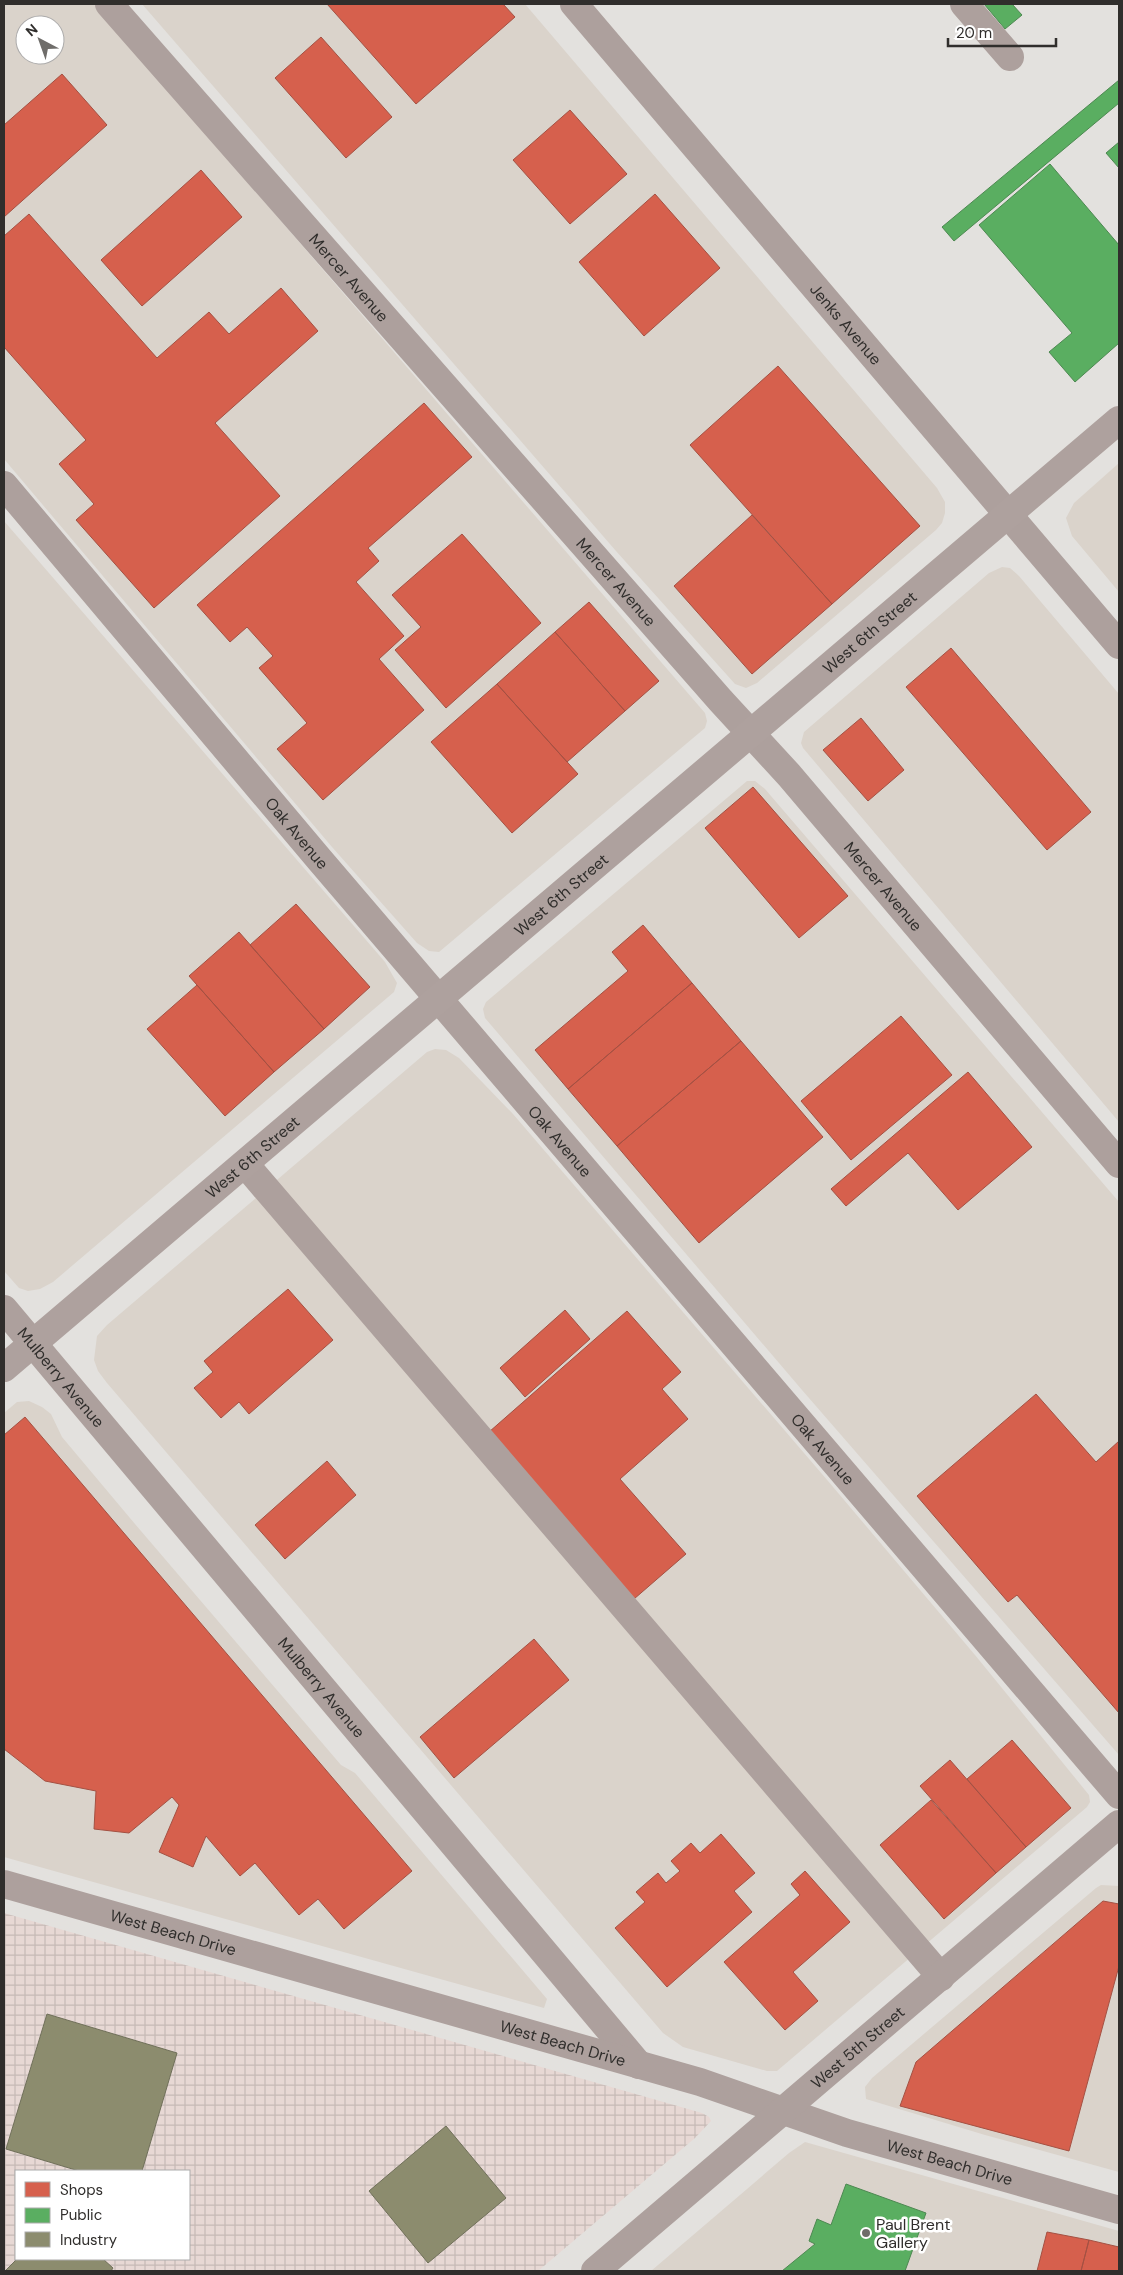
<svg xmlns="http://www.w3.org/2000/svg" width="1123" height="2275" viewBox="0 0 1123 2275" font-family="'DM Sans',sans-serif">
<style>
.built{fill:#dad3cb;fill-rule:evenodd}
.industrial{fill:url(#industrial-grid);fill-rule:evenodd}
.shops{fill:#d6604d;stroke:#a45143}
.public{fill:#5aae61;stroke:#4d8851}
.industry{fill:#8c8c6e;stroke:#70705a}
.lines{fill:none;stroke-linecap:round;stroke-linejoin:round}
.minor{stroke:#ada09d;stroke-width:28}
.major{stroke:#aea19e;stroke-width:28}
.poi-dot{fill:#6f6d6a;stroke:#fff;stroke-width:2}
.labels{text-anchor:middle;dominant-baseline:central;stroke-width:5;stroke-linejoin:round;paint-order:stroke}
.street-label{font-size:16px;fill:#302e2c;stroke:#fff}
.poi-label{font-size:16px;fill:#302e2c;stroke:#fff;text-anchor:start}
</style>
<defs>
<pattern id="industrial-grid" width="8" height="8" patternUnits="userSpaceOnUse" patternTransform="scale(1.25)"><rect width="8" height="8" fill="#e7d8d4"/><path d="M0 4h8M4 0v8" fill="none" stroke="#c6bab6"/></pattern>
</defs>
<rect width="100%" height="100%" fill="#e3e1de"/>
<path class="built" d="M 4,4 L 94,4 L 705,713 L 707,721 L 705,728 L 439,952 L 429,951 L 417,943 L 332,847 L 4,459 ZM 25,25 L 55,25 L 55,55 L 25,55 Z
M 142,4 L 525,4 L 937,488 L 945,502 L 945,513 L 942,523 L 936,530 L 757,683 L 746,688 L 735,684 L 616,551 Z
M 1119,463 L 1119,592 L 1072,536 L 1066,518 L 1074,503 Z
M 4,521 L 385,962 L 397,983 L 394,992 L 53,1282 L 40,1289 L 28,1291 L 19,1288 L 4,1271 Z
M 1002,567 L 1010,568 L 1019,576 L 1119,694 L 1119,1122 L 803,748 L 801,743 L 804,732 L 989,573 Z
M 747,781 L 755,781 L 765,789 L 1119,1202 L 1119,1755 L 802,1390 L 485,1018 L 483,1009 L 486,1002 Z
M 435,1049 L 446,1050 L 459,1058 L 513,1114 L 828,1481 L 975,1655 L 1089,1795 L 1090,1802 L 1087,1807 L 777,2071 L 767,2071 L 683,2047 L 663,2033 L 107,1383 L 98,1371 L 94,1360 L 97,1336 L 107,1325 L 427,1052 Z
M 29,1401 L 42,1407 L 51,1414 L 62,1437 L 135,1524 L 341,1765 L 355,1773 L 547,1999 L 544,2008 L 4,1857 L 4,1413 L 17,1402 Z
M 1101,1885 L 1119,1886 L 1119,2172 L 985,2135 L 866,2099 L 865,2087 L 872,2078 L 1096,1888 Z
M 805,2142 L 1119,2231 L 1119,2271 L 651,2271 L 789,2153 Z"/>
<path class="industrial" d="M 4,1913 L 702,2113 L 709,2117 L 711,2121 L 695,2138 L 538,2271 L 4,2271 ZM 16,2171 L 189,2171 L 189,2259 L 16,2259 Z"/>
<path class="shops" d="M 327,4 L 503,4 L 515,17 L 416,104 Z
M 321,37 L 392,117 L 346,158 L 275,78 Z
M 62,74 L 107,125 L 4,217 L 4,125 Z
M 570,110 L 627,174 L 570,224 L 513,160 Z
M 201,170 L 242,217 L 142,306 L 101,260 Z
M 655,194 L 720,268 L 644,336 L 579,262 Z
M 29,214 L 157,358 L 209,312 L 229,334 L 281,288 L 318,331 L 215,423 L 280,496 L 154,608 L 76,520 L 94,504 L 59,464 L 86,440 L 4,347 L 4,236 Z
M 778,366 L 920,526 L 832,604 L 690,445 Z
M 424,403 L 472,457 L 368,548 L 379,561 L 356,582 L 404,636 L 379,659 L 424,710 L 323,800 L 277,749 L 307,723 L 259,668 L 273,656 L 247,627 L 230,642 L 197,605 Z
M 752,515 L 832,604 L 752,674 L 674,586 Z
M 462,534 L 541,623 L 446,708 L 395,650 L 421,627 L 392,595 Z
M 589,602 L 659,681 L 625,711 L 555,632 Z
M 555,632 L 625,711 L 567,762 L 497,684 Z
M 951,648 L 1091,812 L 1047,850 L 906,687 Z
M 497,684 L 578,774 L 512,833 L 431,742 Z
M 861,718 L 904,770 L 868,801 L 823,750 Z
M 753,787 L 848,896 L 799,938 L 705,828 Z
M 296,904 L 370,987 L 324,1029 L 250,945 Z
M 643,925 L 692,983 L 568,1089 L 535,1050 L 628,971 L 612,952 Z
M 239,932 L 324,1029 L 274,1072 L 189,976 Z
M 692,983 L 741,1041 L 617,1146 L 568,1089 Z
M 197,985 L 274,1072 L 225,1116 L 147,1029 Z
M 901,1016 L 952,1075 L 851,1160 L 801,1101 Z
M 741,1041 L 823,1137 L 699,1243 L 617,1146 Z
M 968,1072 L 1032,1147 L 958,1210 L 908,1153 L 846,1206 L 831,1189 Z
M 288,1289 L 333,1340 L 249,1414 L 239,1402 L 221,1418 L 194,1388 L 213,1372 L 204,1361 Z
M 565,1310 L 590,1339 L 525,1397 L 500,1368 Z
M 627,1311 L 681,1372 L 662,1389 L 688,1419 L 620,1479 L 686,1554 L 634,1599 L 489,1432 Z
M 1036,1394 L 1096,1462 L 1119,1441 L 1119,1713 L 1017,1595 L 1008,1602 L 917,1496 Z
M 25,1417 L 412,1871 L 344,1929 L 318,1899 L 299,1915 L 255,1863 L 240,1876 L 206,1836 L 193,1867 L 159,1852 L 179,1805 L 172,1797 L 129,1833 L 94,1829 L 96,1791 L 45,1781 L 4,1749 L 4,1435 Z
M 327,1461 L 356,1495 L 285,1559 L 255,1525 Z
M 534,1639 L 569,1680 L 454,1778 L 420,1737 Z
M 1012,1740 L 1071,1808 L 1026,1847 L 967,1779 Z
M 950,1760 L 1026,1847 L 996,1873 L 920,1786 Z
M 931,1800 L 996,1873 L 944,1919 L 880,1845 Z
M 721,1834 L 755,1873 L 734,1891 L 752,1912 L 667,1987 L 615,1928 L 645,1902 L 636,1892 L 658,1873 L 666,1883 L 680,1871 L 671,1861 L 691,1843 L 700,1853 Z
M 805,1871 L 850,1922 L 793,1972 L 818,2001 L 785,2030 L 724,1962 L 800,1895 L 791,1884 Z
M 1103,1901 L 1119,1904 L 1119,1966 L 1069,2151 L 900,2106 L 916,2062 Z
M 1047,2232 L 1089,2240 L 1081,2271 L 1037,2271 Z
M 1089,2240 L 1119,2247 L 1119,2271 L 1081,2271 Z"/>
<path class="public" d="M 984,4 L 1012,4 L 1022,15 L 1005,29 Z
M 1119,80 L 1119,103 L 954,241 L 942,227 Z
M 1119,142 L 1119,168 L 1106,153 Z
M 1050,164 L 1119,245 L 1119,343 L 1075,382 L 1049,352 L 1072,333 L 979,225 Z
M 846,2184 L 926,2213 L 905,2271 L 782,2271 L 815,2244 L 809,2241 L 817,2219 L 831,2225 Z"/>
<path class="industry" d="M 47,2014 L 177,2053 L 142,2171 L 79,2171 L 6,2149 Z
M 446,2126 L 506,2198 L 428,2263 L 369,2191 Z
M 17,2259 L 103,2259 L 113,2268 L 111,2271 L 5,2271 Z"/>
<g class="lines">
<g class="minor">
<path id="s1" d="M 109,4 L 721,701 L 789,775 L 1119,1164"/>
<path id="s2" d="M 574,4 L 1119,645"/>
<path d="M 964,4 L 1010,57"/>
<path id="s3" d="M 4,485 L 319,859 L 1119,1795"/>
<path d="M 245,1164 L 941,1977"/>
<path id="s4" d="M 4,1309 L 639,2065"/>
<path id="s5" d="M 4,1884 L 700,2082 L 847,2133 L 1119,2210"/>
<path id="s6" d="M 595,2271 L 1119,1824"/>
</g>
<path class="major" id="s7" d="M 4,1368 L 1119,420"/>
</g>
<circle class="poi-dot" cx="866" cy="2233" r="5"/>
<g class="labels">
<g class="street-label">
<text stroke="none"><textPath href="#s1" startOffset="364">Mercer Avenue</textPath></text>
<text stroke="none"><textPath href="#s2" startOffset="420">Jenks Avenue</textPath></text>
<text stroke="none"><textPath href="#s1" startOffset="769">Mercer Avenue</textPath></text>
<text stroke="none"><textPath href="#s7" startOffset="1136">West 6th Street</textPath></text>
<text stroke="none"><textPath href="#s3" startOffset="455">Oak Avenue</textPath></text>
<text stroke="none"><textPath href="#s1" startOffset="1174">Mercer Avenue</textPath></text>
<text stroke="none"><textPath href="#s7" startOffset="731">West 6th Street</textPath></text>
<text stroke="none"><textPath href="#s3" startOffset="860">Oak Avenue</textPath></text>
<text stroke="none"><textPath href="#s7" startOffset="326">West 6th Street</textPath></text>
<text stroke="none"><textPath href="#s4" startOffset="89">Mulberry Avenue</textPath></text>
<text stroke="none"><textPath href="#s3" startOffset="1265">Oak Avenue</textPath></text>
<text stroke="none"><textPath href="#s4" startOffset="494">Mulberry Avenue</textPath></text>
<text stroke="none"><textPath href="#s5" startOffset="176">West Beach Drive</textPath></text>
<text stroke="none"><textPath href="#s5" startOffset="581">West Beach Drive</textPath></text>
<text stroke="none"><textPath href="#s6" startOffset="345">West 5th Street</textPath></text>
<text stroke="none"><textPath href="#s5" startOffset="986">West Beach Drive</textPath></text>
</g>
<g class="poi-label">
<text x="876" y="2224">Paul Brent<tspan x="876" dy="18">Gallery</tspan></text>
</g>
</g>
<rect width="1123" height="2275" fill="none" stroke="#302e2c" stroke-width="10"/>
<rect x="15" y="2170" width="175" height="90" fill="#ffffff" stroke="#acabab"/>
<rect x="25" y="2182" width="25" height="15" fill="#d6604d" stroke="#acabab"/>
<text x="60" y="2195" font-size="15" fill="#302e2c">Shops</text>
<rect x="25" y="2208" width="25" height="15" fill="#5aae61" stroke="#acabab"/>
<text x="60" y="2220" font-size="15" fill="#302e2c">Public</text>
<rect x="25" y="2232" width="25" height="15" fill="#8c8c6e" stroke="#acabab"/>
<text x="60" y="2245" font-size="15" fill="#302e2c">Industry</text>
<g transform="translate(40 40) rotate(319)"><circle r="24" fill="#ffffff" stroke="#acabab"/>
<path d="M0-4L9 19L0 12L-9 19Z" fill="#6f6d6a"/>
<text y="-8" font-size="14" font-weight="bold" text-anchor="middle" fill="#302e2c">N</text>
</g>
<path d="M948 38v8h108v-8" fill="none" stroke="#302e2c" stroke-width="2.5"/>
<text x="956" y="38" font-size="15" fill="#302e2c" stroke="#ffffff" stroke-width="4" paint-order="stroke">20 m</text>
</svg>
